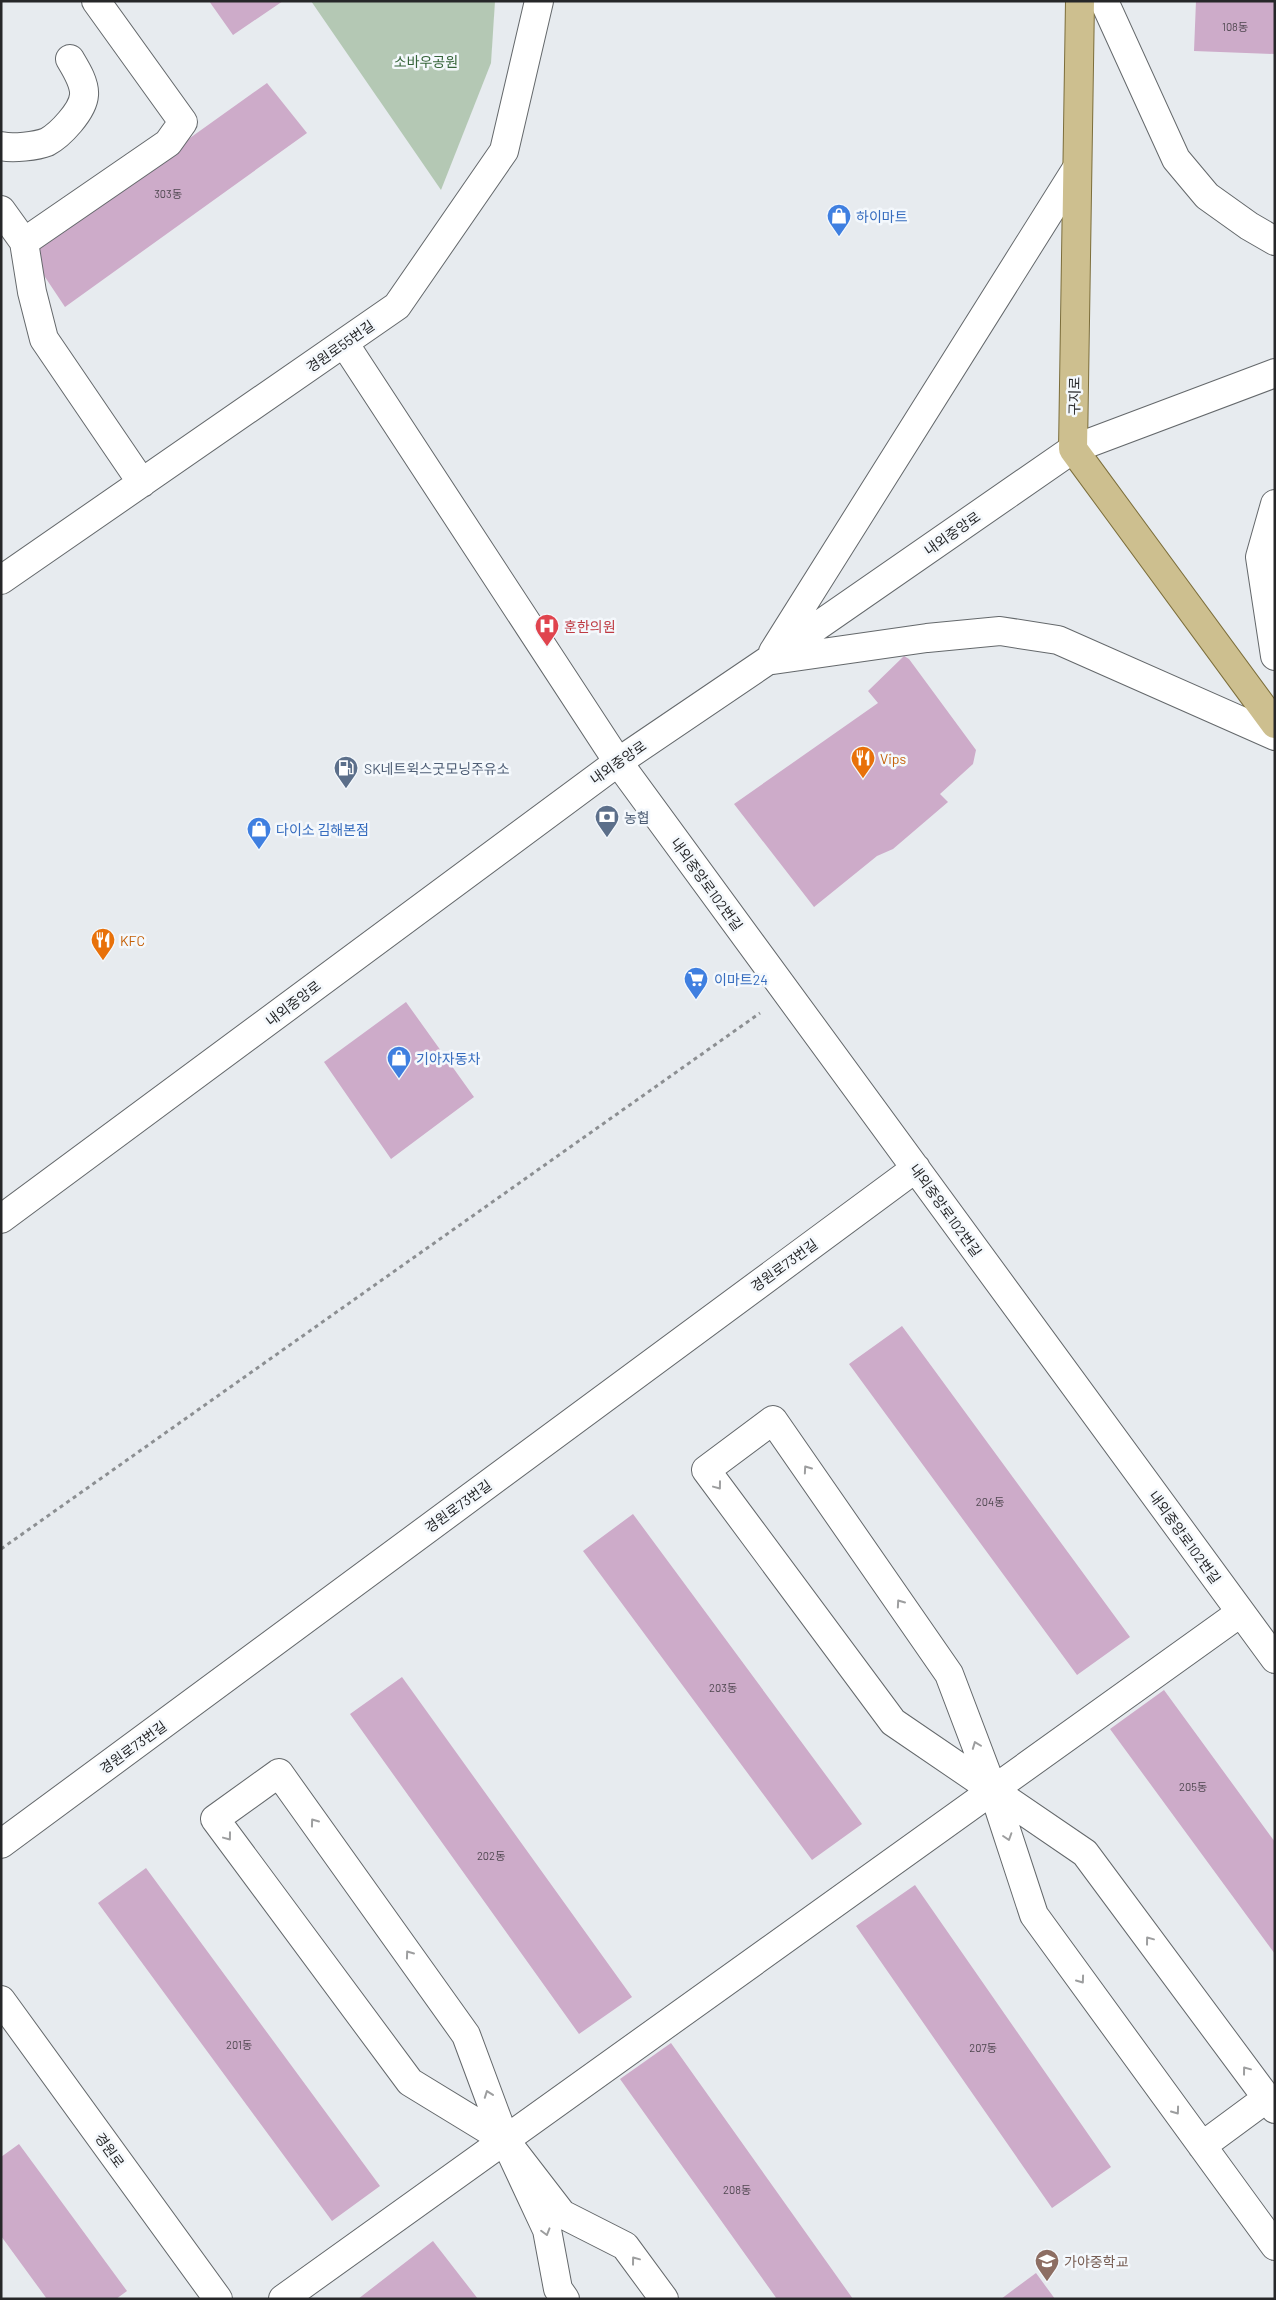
<svg xmlns="http://www.w3.org/2000/svg" width="1276" height="2300" viewBox="0 0 1276 2300" font-family="Barlow,'Noto Sans KR',sans-serif">
<style>
.green{fill:#b4c8b4}
.building{fill:#cdabc9}
.lines{fill:none;stroke-linecap:round;stroke-linejoin:round}
.minor-casing{stroke:#64686b;stroke-width:30}
.major-casing{stroke:#7c6e3b;stroke-width:30}
.path{stroke:#8c8f92;stroke-width:3;stroke-dasharray:4 4;stroke-linecap:butt}
.minor{stroke:#fff;stroke-width:28}
.major{stroke:#cdbf8f;stroke-width:28}
.oneway{stroke:#9d9e9f}
.labels{text-anchor:middle;dominant-baseline:central;stroke-width:5;stroke-linejoin:round;paint-order:stroke}
.number-label{font-size:11px;fill:#504851}
.park-label{font-size:14px;fill:#356439;stroke:#f4f8fc}
.shop-label{font-size:14px;fill:#366cbe;stroke:#f4f8fc;text-anchor:start}
.street-label{font-size:14px;fill:#262729;stroke:#f4f8fc}
.health-label{font-size:14px;fill:#be3a42;stroke:#f4f8fc;text-anchor:start}
.food-label{font-size:14px;fill:#c56008;stroke:#f4f8fc;text-anchor:start}
.service-label{font-size:14px;fill:#4e5e75;stroke:#f4f8fc;text-anchor:start}
.education-label{font-size:14px;fill:#785e54;stroke:#f4f8fc;text-anchor:start}
</style>
<rect width="100%" height="100%" fill="#e7ebef"/>
<path class="green" d="M 311,1 L 495,1 L 491,63 L 441,190 Z"/>
<path class="building" d="M 209,1 L 283,1 L 233,35 Z
M 1196,1 L 1275,1 L 1275,54 L 1194,51 Z
M 267,83 L 307,133 L 65,307 L 29,253 Z
M 904,656 L 909,659 L 976,750 L 973,764 L 940,794 L 948,802 L 893,849 L 877,856 L 814,907 L 734,804 L 878,703 L 868,691 Z
M 406,1002 L 474,1097 L 391,1159 L 324,1062 Z
M 902,1326 L 1130,1637 L 1077,1675 L 849,1364 Z
M 633,1514 L 862,1824 L 812,1860 L 583,1551 Z
M 402,1677 L 632,1997 L 579,2034 L 350,1714 Z
M 1164,1690 L 1275,1842 L 1275,1954 L 1110,1729 Z
M 146,1868 L 380,2186 L 332,2221 L 98,1903 Z
M 915,1885 L 1111,2167 L 1052,2208 L 856,1926 Z
M 671,2043 L 853,2299 L 777,2299 L 620,2079 Z
M 19,2144 L 127,2291 L 116,2299 L 47,2299 L 1,2236 L 1,2157 Z
M 433,2241 L 478,2299 L 358,2299 Z
M 1036,2273 L 1055,2299 L 1001,2299 Z"/>
<g class="lines">
<defs>
<path id="minor" d="M 1104,1 L 1176,159 L 1207,196 L 1249,226 L 1275,241
M 1,146 C 12,149 37,146 47,142 C 60,135 83,111 84,95 C 85,83 76,69 70,59
M 1,210 L 24,242 L 32,292 L 44,339 L 142,483
M 24,242 L 168,143 L 183,122 L 96,1
M 344,343 L 618,762 L 1275,1659
M 1275,504 L 1260,557 L 1275,656
M 1,580 L 397,306 L 504,151 L 539,1
M 773,652 L 1077,168
M 773,660 L 927,638 L 1000,631 L 1058,640 L 1275,736
M 1,1219 L 618,762 L 767,661 L 1073,449 L 1275,373
M 1,1844 L 916,1168
M 1,2000 L 218,2299
M 1275,2109 L 1085,1853 L 893,1722 L 706,1470 L 773,1420 L 949,1674 L 993,1790 L 1034,1915 L 1275,2246
M 1202,2146 L 1267,2098
M 283,2299 L 1240,1613
M 565,2299 L 558,2289 L 547,2230 L 505,2140 L 466,2035 L 279,1773 L 215,1819 L 410,2082 L 505,2140 L 562,2214 L 625,2246 L 664,2299"/>
<path id="major" d="M 1080,1 L 1073,449 L 1275,724"/>
</defs>
<use href="#minor" class="minor-casing"/>
<use href="#major" class="major-casing"/>
<path class="path" d="M 1,1549 L 760,1013"/>
<use href="#minor" class="minor"/>
<use href="#major" class="major"/>
</g>
<defs><path id="oneway-chevron" d="M-2-3.5L2.5 0L-2 3.5" fill="none" stroke-width="1.6" stroke-linecap="round" stroke-linejoin="round" transform="scale(1.25)"/></defs>
<g class="oneway">
<use href="#oneway-chevron" transform="translate(807 1469) rotate(-125)"/>
<use href="#oneway-chevron" transform="translate(718 1486) rotate(53)"/>
<use href="#oneway-chevron" transform="translate(900 1603) rotate(-125)"/>
<use href="#oneway-chevron" transform="translate(976 1745) rotate(-111)"/>
<use href="#oneway-chevron" transform="translate(314 1822) rotate(-126)"/>
<use href="#oneway-chevron" transform="translate(228 1837) rotate(53)"/>
<use href="#oneway-chevron" transform="translate(1008 1837) rotate(72)"/>
<use href="#oneway-chevron" transform="translate(1149 1940) rotate(-127)"/>
<use href="#oneway-chevron" transform="translate(409 1954) rotate(-126)"/>
<use href="#oneway-chevron" transform="translate(1081 1980) rotate(54)"/>
<use href="#oneway-chevron" transform="translate(1246 2070) rotate(-127)"/>
<use href="#oneway-chevron" transform="translate(488 2094) rotate(-110)"/>
<use href="#oneway-chevron" transform="translate(1176 2111) rotate(54)"/>
<use href="#oneway-chevron" transform="translate(546 2232) rotate(74)"/>
<use href="#oneway-chevron" transform="translate(635 2260) rotate(-127)"/>
</g>
<defs>
<symbol id="shop-pin" viewBox="-11 -11 22 30"><path d="M0 17L-7.5 6A9.5 9.5 0 1 1 7.5 6Z" fill="#3f7fe0" stroke="#f4f8fc"/><path d="M-5-2.5h2.3a2.7 3.5 0 0 1 5.4 0H5L5.5 6h-11ZM-1.5-2.5h3a1.5 2.3 0 0 0-3 0Z" fill="#fff"/></symbol>
<symbol id="hospital-pin" viewBox="-11 -11 22 30"><path d="M0 17L-7.5 6A9.5 9.5 0 1 1 7.5 6Z" fill="#e0444e" stroke="#f4f8fc"/><path d="M-5-5h3v3.5h4V-5h3V5h-3V1.5h-4V5h-3Z" fill="#fff"/></symbol>
<symbol id="restaurant-pin" viewBox="-11 -11 22 30"><path d="M0 17L-7.5 6A9.5 9.5 0 1 1 7.5 6Z" fill="#e8710a" stroke="#f4f8fc"/><path d="M-5-6h1v4h1v-4h1v4h1v-4h1v5L-1.5 .5V6h-2V.5L-5-1ZM5-6V6H3V1.5H1.5Q1.5-4 5-6Z" fill="#fff"/></symbol>
<symbol id="fuel-pin" viewBox="-11 -11 22 30"><path d="M0 17L-7.5 6A9.5 9.5 0 1 1 7.5 6Z" fill="#5c6f8a" stroke="#f4f8fc"/><path d="M-5.5-6h7V0h2V4h1.3V-2.5L3-4.5l.8-.8L6-3V5H2.5V1h-1V6h-7ZM-4.2-4.7v3.2H.2V-4.7Z" fill="#fff"/></symbol>
<symbol id="bank-pin" viewBox="-11 -11 22 30"><path d="M0 17L-7.5 6A9.5 9.5 0 1 1 7.5 6Z" fill="#5c6f8a" stroke="#f4f8fc"/><path d="M-6-4H6V4H-6ZM0-2.3a2.3 2.3 0 1 0 0 4.6a2.3 2.3 0 1 0 0-4.6Z" fill="#fff"/></symbol>
<symbol id="supermarket-pin" viewBox="-11 -11 22 30"><path d="M0 17L-7.5 6A9.5 9.5 0 1 1 7.5 6Z" fill="#3f7fe0" stroke="#f4f8fc"/><path d="M-6-5.5h2.5l.6 2H6L4.5 2H-2.5L-4.4-4H-6ZM-1.5 3.2a1.3 1.3 0 1 0 .1 0ZM3 3.2a1.3 1.3 0 1 0 .1 0Z" fill="#fff"/></symbol>
<symbol id="school-pin" viewBox="-11 -11 22 30"><path d="M0 17L-7.5 6A9.5 9.5 0 1 1 7.5 6Z" fill="#8d6e63" stroke="#f4f8fc"/><path d="M0-5L7-2L0 1L-7-2ZM-4 1L0 2.5L4 1V4Q0 6-4 4Z" fill="#fff"/></symbol>
</defs>
<g fill-rule="evenodd">
<use href="#shop-pin" x="825" y="202" width="28" height="38"/>
<use href="#hospital-pin" x="533" y="612" width="28" height="38"/>
<use href="#restaurant-pin" x="849" y="744" width="28" height="38"/>
<use href="#fuel-pin" x="332" y="754" width="28" height="38"/>
<use href="#bank-pin" x="593" y="803" width="28" height="38"/>
<use href="#shop-pin" x="245" y="815" width="28" height="38"/>
<use href="#restaurant-pin" x="89" y="926" width="28" height="38"/>
<use href="#supermarket-pin" x="682" y="965" width="28" height="38"/>
<use href="#shop-pin" x="385" y="1044" width="28" height="38"/>
<use href="#school-pin" x="1033" y="2247" width="28" height="38"/>
</g>
<g class="labels">
<g class="number-label">
<text x="1235" y="26">108동</text>
<text x="168" y="193">303동</text>
<text x="990" y="1501">204동</text>
<text x="723" y="1687">203동</text>
<text x="1193" y="1786">205동</text>
<text x="491" y="1855">202동</text>
<text x="239" y="2044">201동</text>
<text x="983" y="2047">207동</text>
<text x="737" y="2189">208동</text>
</g>
<g class="park-label">
<text x="426" y="61">소바우공원</text>
</g>
<g class="shop-label">
<text x="856" y="216">하이마트</text>
<text x="276" y="829">다이소 김해본점</text>
<text x="714" y="979">이마트24</text>
<text x="416" y="1058">기아자동차</text>
</g>
<g class="street-label">
<text transform="translate(340 346) rotate(-35)">경원로55번길</text>
<text transform="translate(1074 396) rotate(-89)">구지로</text>
<text transform="translate(952 533) rotate(-35)">내외중앙로</text>
<text transform="translate(618 762) rotate(-35)">내외중앙로</text>
<text transform="translate(707 884) rotate(54)">내외중앙로102번길</text>
<text transform="translate(293 1003) rotate(-37)">내외중앙로</text>
<text transform="translate(946 1210) rotate(54)">내외중앙로102번길</text>
<text transform="translate(784 1265) rotate(-36)">경원로73번길</text>
<text transform="translate(458 1506) rotate(-36)">경원로73번길</text>
<text transform="translate(1185 1537) rotate(54)">내외중앙로102번길</text>
<text transform="translate(133 1747) rotate(-36)">경원로73번길</text>
<text transform="translate(110 2150) rotate(54)">경원로</text>
</g>
<g class="health-label">
<text x="564" y="626">훈한의원</text>
</g>
<g class="food-label">
<text x="880" y="758">Vips</text>
<text x="120" y="940">KFC</text>
</g>
<g class="service-label">
<text x="364" y="768">SK네트윅스굿모닝주유소</text>
<text x="624" y="817">농협</text>
</g>
<g class="education-label">
<text x="1064" y="2261">가야중학교</text>
</g>
</g>
<rect width="1276" height="2300" fill="none" stroke="#262729" stroke-width="5"/>
</svg>
